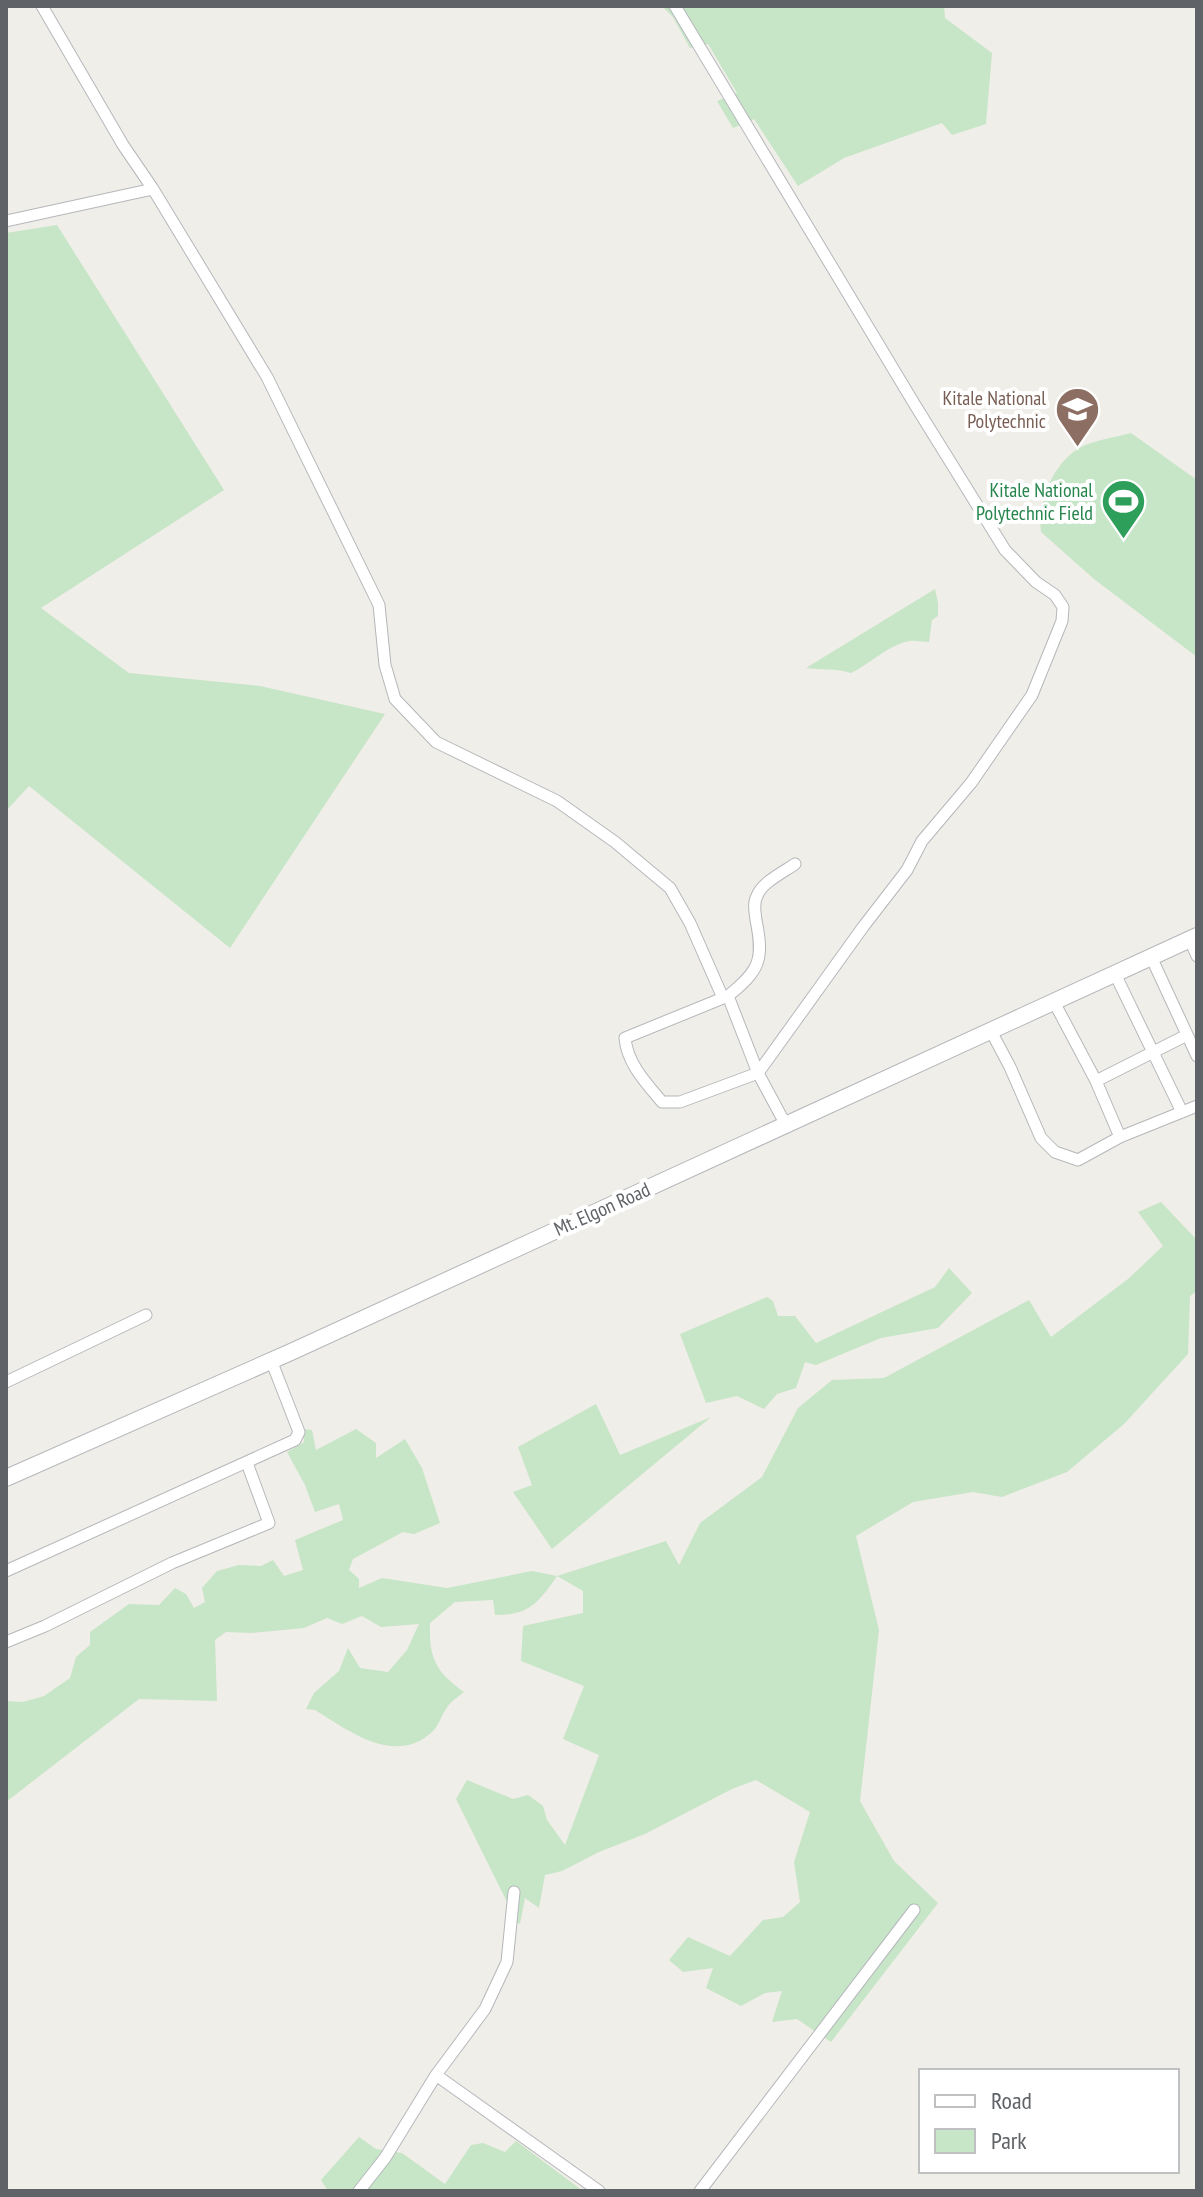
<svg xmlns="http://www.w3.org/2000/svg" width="1203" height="2197" viewBox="0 0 1203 2197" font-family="'PT Sans Narrow',sans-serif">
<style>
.green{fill:#c7e5c7}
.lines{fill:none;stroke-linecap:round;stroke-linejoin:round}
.street-casing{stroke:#b5b7bb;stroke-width:13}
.secondary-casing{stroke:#b4b6bb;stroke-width:18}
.street{stroke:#fff;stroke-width:11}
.secondary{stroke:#fff;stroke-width:16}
.labels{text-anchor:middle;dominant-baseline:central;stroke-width:8;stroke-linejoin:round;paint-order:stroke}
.education-label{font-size:20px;fill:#785e54;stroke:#fff;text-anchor:end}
.leisure-label{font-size:20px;fill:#27864d;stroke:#fff;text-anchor:end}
.street-label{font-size:20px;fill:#5f6266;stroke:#fff}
</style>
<rect width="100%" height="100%" fill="#f0eee8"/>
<path class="green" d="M 662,6 L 944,6 L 945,18 L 992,53 L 986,124 L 952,135 L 942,123 L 844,158 L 798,186 L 754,119 L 733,128 L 717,101 L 737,93 L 708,44 L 690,48 L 673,17 Z
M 57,225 L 224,490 L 41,608 L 129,673 L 260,686 L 385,714 L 230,948 L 29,786 L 6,811 L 6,233 Z
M 1131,433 L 1197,480 L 1197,657 L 1094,579 L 1041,532 C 1037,502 1054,460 1083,446 C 1097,440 1116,437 1131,433 Z
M 935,589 L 938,603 L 938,616 L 932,620 L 929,642 C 923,642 915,640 909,641 C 888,645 870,664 851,673 C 836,668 822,670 806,668 Z
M 1161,1202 L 1195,1238 L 1197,1235 L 1197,1291 L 1190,1296 L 1188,1354 L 1124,1424 L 1067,1472 L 1002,1497 L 973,1492 L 913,1502 L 856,1536 L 879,1630 L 860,1801 L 894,1861 L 938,1903 L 831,2042 L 797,2019 L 772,2022 L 782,1991 L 765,1993 L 741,2006 L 706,1988 L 713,1968 L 683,1972 L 669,1960 L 688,1937 L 730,1956 L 763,1920 L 783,1917 L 800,1902 L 794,1862 L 810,1812 L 756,1780 L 732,1789 L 645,1834 L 599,1852 L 562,1871 L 545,1875 L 539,1908 L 525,1898 L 520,1924 L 505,1916 L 507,1902 L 456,1799 L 467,1780 L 513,1799 L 528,1795 L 543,1806 L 547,1820 L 565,1845 L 599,1755 L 563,1739 L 584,1686 L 521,1661 L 523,1626 L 583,1613 L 583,1591 L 557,1576 C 538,1603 530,1615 495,1615 L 493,1600 L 455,1602 L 430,1623 C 429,1658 435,1671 464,1692 C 458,1697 450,1702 446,1709 C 441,1716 439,1725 433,1731 C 396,1767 349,1731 315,1710 L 306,1709 L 314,1693 L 339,1671 L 348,1648 L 360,1668 L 388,1672 L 407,1650 L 419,1624 L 381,1627 L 362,1616 L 342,1624 L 327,1618 L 304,1628 L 252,1633 L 226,1632 L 215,1640 L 217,1701 L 139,1699 L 6,1802 L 6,1701 L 23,1702 L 44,1696 L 70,1678 L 76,1657 L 90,1645 L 90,1632 L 129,1604 L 159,1605 L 175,1588 L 186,1594 L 194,1608 L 205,1602 L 202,1588 L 217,1571 L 239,1565 L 261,1566 L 273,1560 L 284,1576 L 303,1570 L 295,1540 L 343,1520 L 339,1504 L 315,1512 L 305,1485 L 287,1452 L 304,1442 L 303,1429 L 312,1430 L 316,1450 L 356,1429 L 376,1443 L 376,1458 L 405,1439 L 422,1468 L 440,1523 L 414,1534 L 403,1532 L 353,1559 L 349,1570 L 359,1579 L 359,1588 L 382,1578 L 447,1588 L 532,1571 L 557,1576 L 666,1541 L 679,1565 L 700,1523 L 762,1477 L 798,1408 L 832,1380 L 884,1378 L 1029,1300 L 1051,1337 L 1128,1279 L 1163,1246 L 1138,1212 Z
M 949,1268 L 972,1293 L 938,1328 L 881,1338 L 816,1365 L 805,1362 L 796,1388 L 777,1394 L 764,1409 L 737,1396 L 706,1403 L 680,1334 L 767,1297 L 773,1301 L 778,1316 L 795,1316 L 816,1343 L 935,1287 Z
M 596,1404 L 620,1455 L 711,1417 L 552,1549 L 513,1492 L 532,1485 L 518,1447 Z
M 359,2137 L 376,2149 L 402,2153 L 445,2184 L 471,2145 L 483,2143 L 505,2152 L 516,2141 L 583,2191 L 328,2191 L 321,2180 Z"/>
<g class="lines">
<defs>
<path id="street" d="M 42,6 L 123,145 L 153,189 L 267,377 L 379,605 L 385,665 L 395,699 L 436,742 L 557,801 L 615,842 L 670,888 L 690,923 L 723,998
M 675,6 L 915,405 L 1005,550 L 1036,582 L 1055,595 L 1063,607 L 1062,621 L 1032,695 L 971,783 L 922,841 L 907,870 L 863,927 L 758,1073 L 680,1102 L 662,1102 C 646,1083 627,1063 625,1038 L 728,996
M 6,221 L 153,189
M 1190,940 L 1197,956
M 1152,959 L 1197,1056
M 1116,976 L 1182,1112
M 1054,1002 L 1096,1081 L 1120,1137
M 992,1033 L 1010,1067 L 1041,1138 L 1055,1152 L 1078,1160 L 1120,1137 L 1197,1106
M 1096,1081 L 1187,1035
M 787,1127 L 758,1073 L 728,996 C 760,970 764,960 756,920 C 755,912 753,903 757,896 C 762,882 784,872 795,864
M 6,1382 L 146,1315
M 6,1571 L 295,1440 L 299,1432 L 271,1360
M 6,1642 L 45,1626 L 172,1563 L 269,1523 L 247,1463
M 436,2075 L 485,2009 L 507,1962 L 514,1892
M 359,2191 L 385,2158 L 436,2075 L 599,2191
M 700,2191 L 914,1910"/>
<path id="secondary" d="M 6,1478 L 291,1352 L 1197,936"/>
</defs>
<use href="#street" class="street-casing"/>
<use href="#secondary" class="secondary-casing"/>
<use href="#street" class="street"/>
<use href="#secondary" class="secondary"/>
</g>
<defs>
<symbol id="university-pin" viewBox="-11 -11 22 30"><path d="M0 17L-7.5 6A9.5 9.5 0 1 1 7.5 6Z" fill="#8d6e63" stroke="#fff"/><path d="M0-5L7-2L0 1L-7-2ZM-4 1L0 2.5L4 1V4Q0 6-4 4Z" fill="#fff"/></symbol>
<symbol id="stadium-pin" viewBox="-11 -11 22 30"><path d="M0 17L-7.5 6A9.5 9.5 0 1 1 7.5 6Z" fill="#2e9e5b" stroke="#fff"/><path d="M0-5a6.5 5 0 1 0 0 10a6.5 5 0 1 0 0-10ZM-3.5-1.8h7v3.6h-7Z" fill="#fff"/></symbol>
</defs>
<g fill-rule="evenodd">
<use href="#university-pin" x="1052" y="384" width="51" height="69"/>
<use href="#stadium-pin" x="1098" y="476" width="51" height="69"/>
</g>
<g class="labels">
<g class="education-label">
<text x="1046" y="398">Kitale National<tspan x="1046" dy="23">Polytechnic</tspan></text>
</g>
<g class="leisure-label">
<text x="1093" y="490">Kitale National<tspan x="1093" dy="23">Polytechnic Field</tspan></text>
</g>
<g class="street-label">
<text transform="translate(602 1209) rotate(-24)">Mt. Elgon Road</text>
</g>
</g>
<rect width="1203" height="2197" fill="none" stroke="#5f6266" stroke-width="16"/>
<rect x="919" y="2069" width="260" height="104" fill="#ffffff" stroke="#bfc0c2" stroke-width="2"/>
<rect x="935" y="2095" width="40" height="12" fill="#ffffff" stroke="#bfc0c2" stroke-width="2"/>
<text x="991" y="2109" font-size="24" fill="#5f6266">Road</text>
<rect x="935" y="2129" width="40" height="24" fill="#c7e5c7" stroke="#bfc0c2" stroke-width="2"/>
<text x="991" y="2149" font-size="24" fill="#5f6266">Park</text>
</svg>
